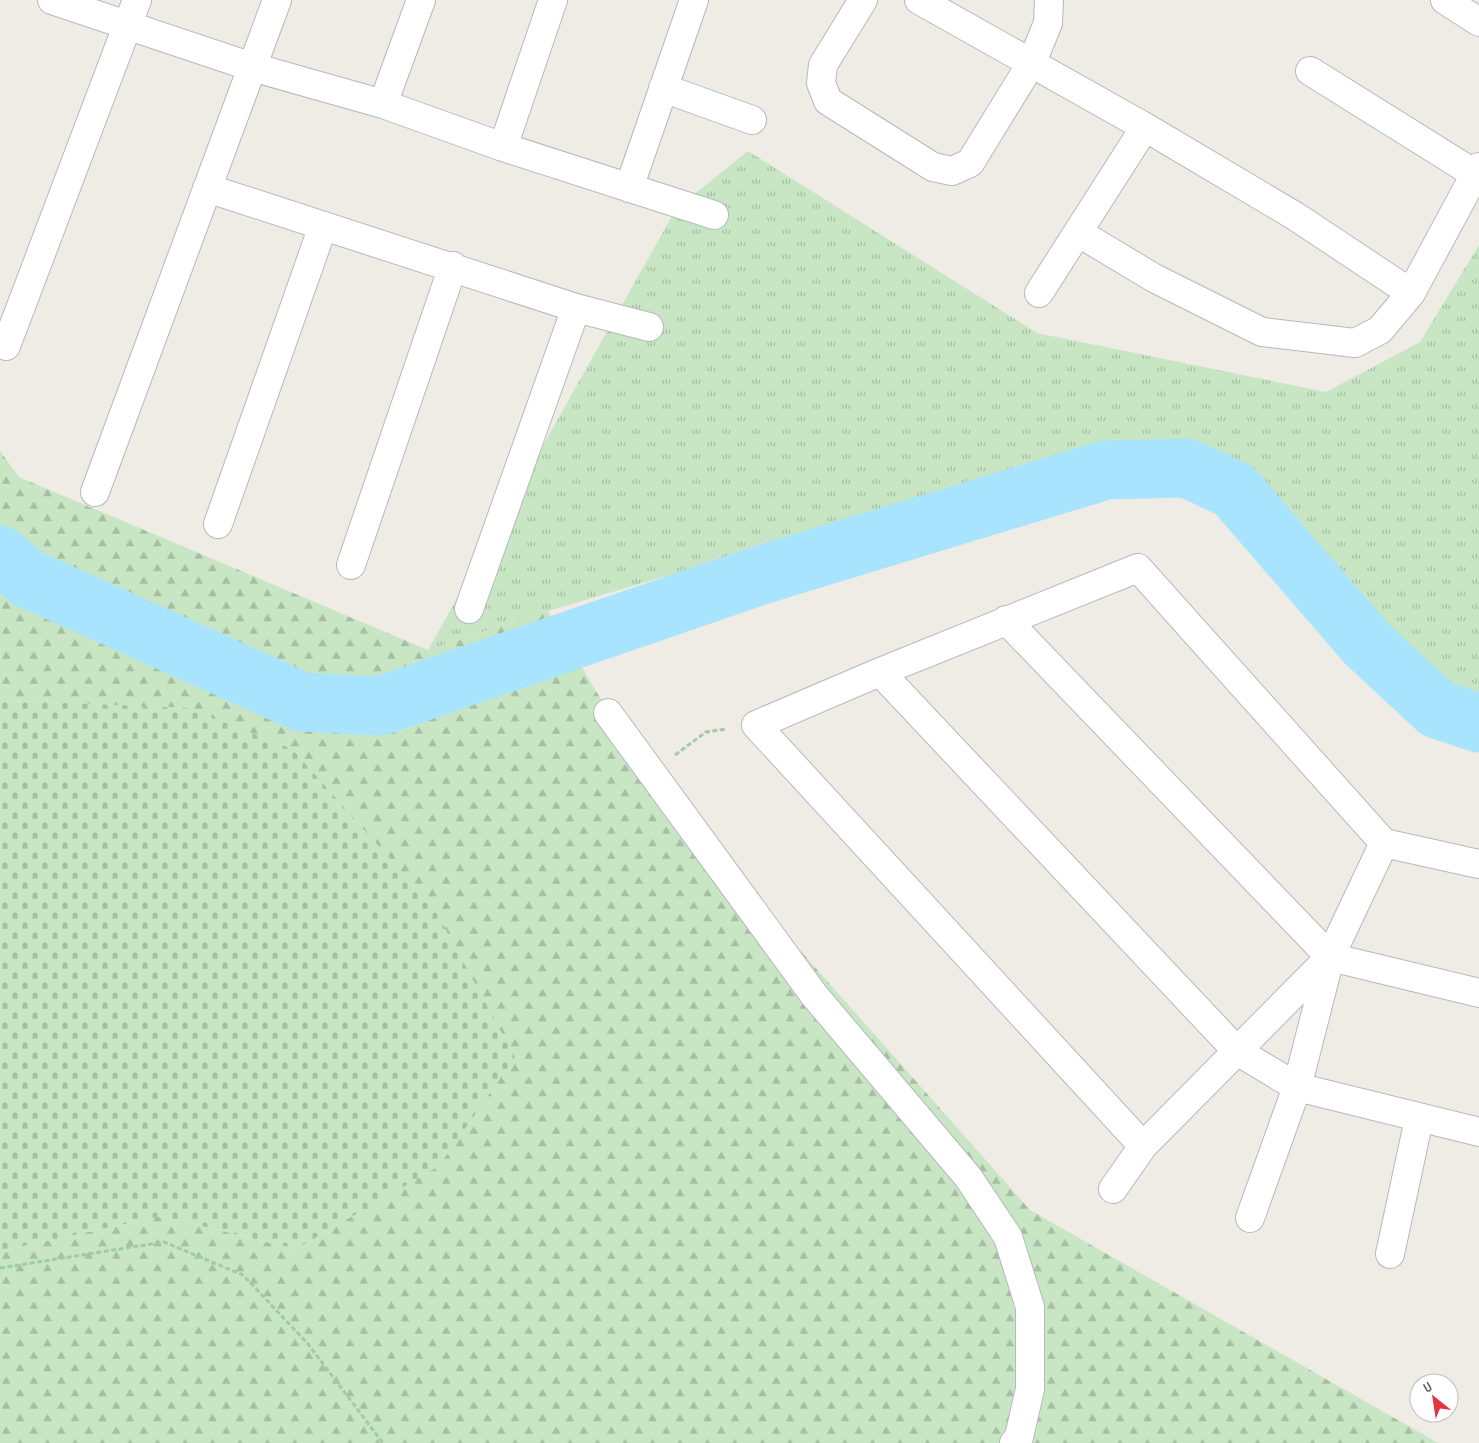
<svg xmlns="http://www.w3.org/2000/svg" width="1479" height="1443" viewBox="0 0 1479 1443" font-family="'Sofia Sans Condensed',sans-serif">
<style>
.grass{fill:url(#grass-tufts)}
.forest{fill:url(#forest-firs)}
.cemetery{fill:url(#cemetery-stones)}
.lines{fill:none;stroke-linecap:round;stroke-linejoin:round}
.river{stroke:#a8e4fd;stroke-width:59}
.street-casing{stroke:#b6b9bc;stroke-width:30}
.path{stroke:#9fcba5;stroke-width:3;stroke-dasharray:5 2.5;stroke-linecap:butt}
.street{stroke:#fff;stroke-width:28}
</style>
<defs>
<pattern id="grass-tufts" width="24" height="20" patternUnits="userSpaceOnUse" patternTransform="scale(1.25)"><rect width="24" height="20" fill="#c8e6c3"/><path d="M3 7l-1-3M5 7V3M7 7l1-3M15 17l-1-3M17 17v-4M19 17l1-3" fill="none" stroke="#a6bea2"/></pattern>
<pattern id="forest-firs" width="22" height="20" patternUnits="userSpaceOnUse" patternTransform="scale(1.25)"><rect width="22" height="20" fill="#c8e6c3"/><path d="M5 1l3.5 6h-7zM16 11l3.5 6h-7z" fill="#a6bea2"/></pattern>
<pattern id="cemetery-stones" width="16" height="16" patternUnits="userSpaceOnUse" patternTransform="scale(1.25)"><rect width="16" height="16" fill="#c8e6c3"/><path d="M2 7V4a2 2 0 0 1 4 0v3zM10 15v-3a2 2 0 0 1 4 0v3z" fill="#a6bea2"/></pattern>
</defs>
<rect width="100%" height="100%" fill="#efece5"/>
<path class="grass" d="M 748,151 L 1037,333 L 1326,392 L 1420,342 L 1479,245 L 1479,696 L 1435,682 L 1253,473 L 1120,442 L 548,611 L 428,650 L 676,209 Z"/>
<path class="forest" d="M 0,451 L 19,477 L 428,650 L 548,611 L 650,781 L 1030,1210 L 1438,1443 L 0,1443 L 0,1251 L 162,1216 L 296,1249 L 188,708 L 0,700 Z"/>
<path class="cemetery" d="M 0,700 L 188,708 L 292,749 L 434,908 L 515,1057 L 439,1166 L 296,1249 L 162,1216 L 0,1251 Z"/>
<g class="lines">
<path class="river" d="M 0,555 L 27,578 L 302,702 L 380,706 L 761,575 L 1106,470 L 1187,468 L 1234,490 L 1367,644 L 1437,709 L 1479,723"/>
<defs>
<path id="street" d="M 52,0 L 252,67 L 383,104 L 503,147 L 714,215
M 863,0 L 823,65 L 821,83 L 828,101 L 933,167 L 952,171 L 970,163 L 1032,62 L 1048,23 L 1049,0
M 919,0 L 1145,127 L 1295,216 L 1411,293 L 1479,167
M 1445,0 L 1479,22
M 1310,71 L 1475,174
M 663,88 L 752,120
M 383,104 L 421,0
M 503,147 L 553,0
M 207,188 L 576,308 L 649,327
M 629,188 L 694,0
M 1079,233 L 1154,278 L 1262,332 L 1355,343 L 1380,330 L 1411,293
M 1039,293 L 1145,127
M 6,346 L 137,0
M 95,492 L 277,0
M 218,524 L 323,226
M 351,565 L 453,266
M 469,609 L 576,308
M 1006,620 L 1330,957 L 1479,993
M 880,672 L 1237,1051 L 1297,1087 L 1479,1132
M 608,713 L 814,995 L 968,1177 L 1008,1237 L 1030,1307 L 1030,1389 L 1019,1437 L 1014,1443
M 1143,1146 L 756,725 L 880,672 L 1138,568 L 1384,843 L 1479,864
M 1113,1189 L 1143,1146 L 1330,957 L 1384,843
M 1250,1218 L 1297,1087 L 1330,958
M 1390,1254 L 1419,1119"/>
</defs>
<use href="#street" class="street-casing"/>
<path class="path" d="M 675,755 L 706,732 L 726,729
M 0,1268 L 164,1242 L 243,1275 L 308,1344 L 383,1443"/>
<use href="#street" class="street"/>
</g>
<g transform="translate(1434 1398) rotate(330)"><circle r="24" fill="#ffffff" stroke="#bec0c1"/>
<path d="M0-4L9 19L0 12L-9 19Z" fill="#e53542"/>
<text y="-8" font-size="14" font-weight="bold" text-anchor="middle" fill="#5d6265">U</text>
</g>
</svg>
